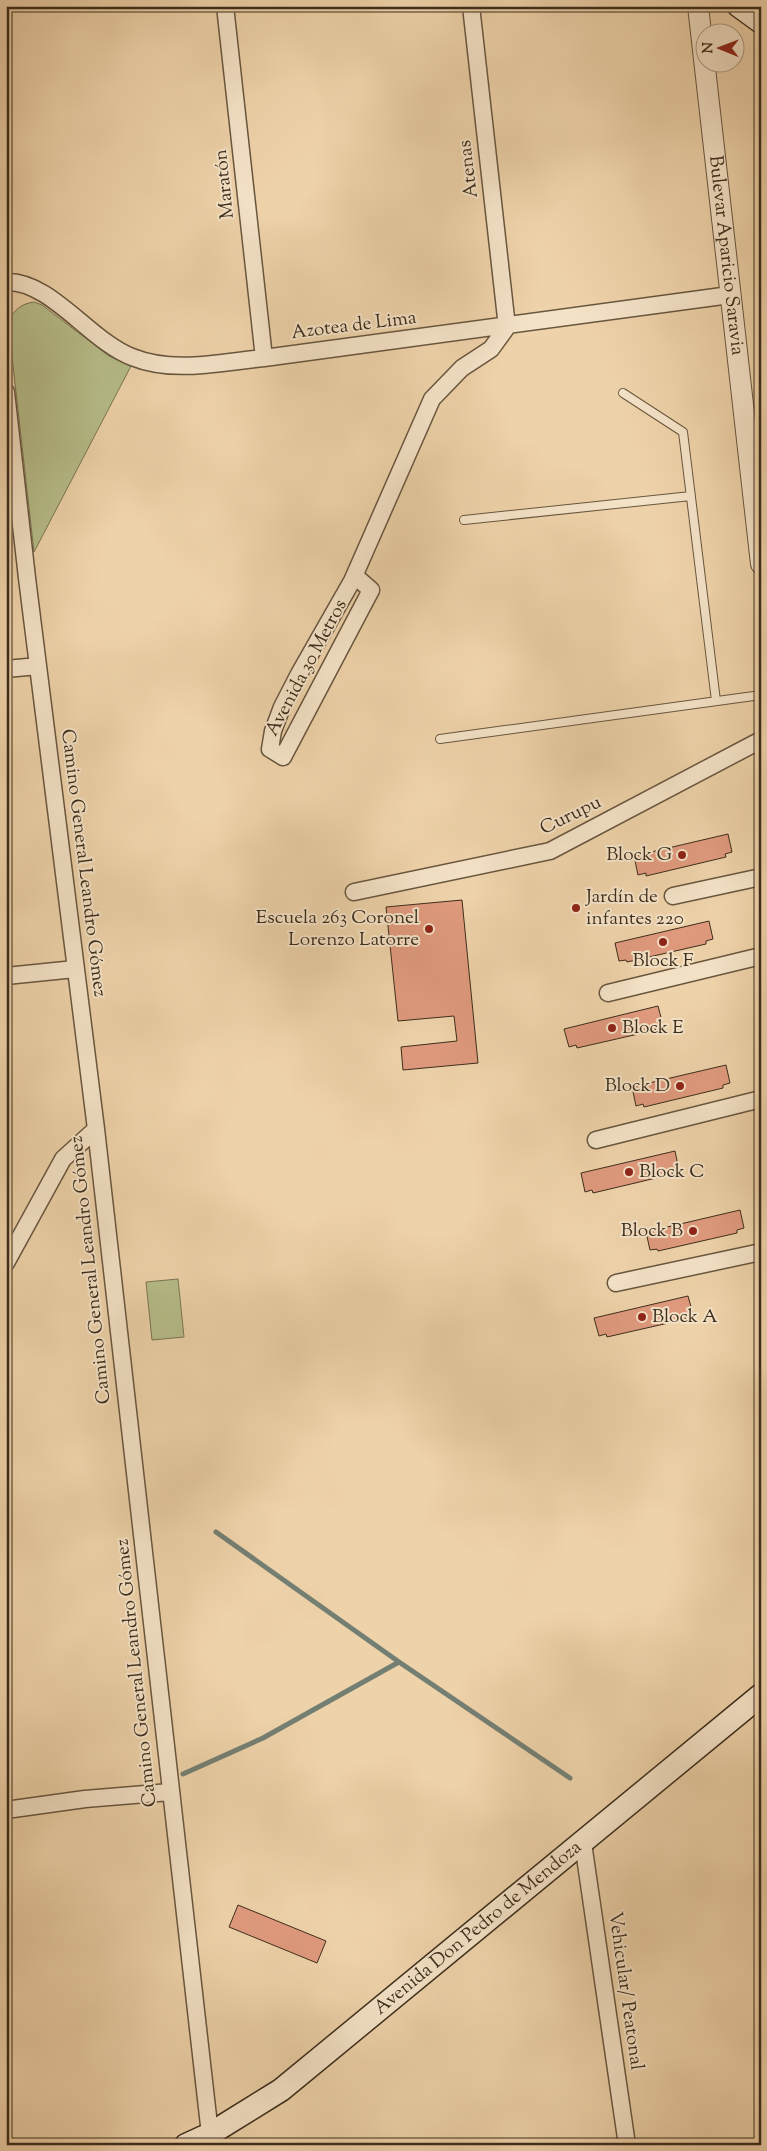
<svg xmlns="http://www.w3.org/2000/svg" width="767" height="2151" viewBox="0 0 767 2151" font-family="'Sorts Mill Goudy',serif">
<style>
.green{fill:#b6bd8a;stroke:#797553}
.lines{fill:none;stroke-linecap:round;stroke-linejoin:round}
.stream{stroke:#747f73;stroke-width:5}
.building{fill:#e09a7e;stroke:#3c2d1c}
.service-casing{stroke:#68563f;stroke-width:10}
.minor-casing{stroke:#68563f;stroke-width:19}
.tertiary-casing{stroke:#68563f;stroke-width:22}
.secondary-casing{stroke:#3c2d1c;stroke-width:25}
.service{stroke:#f4e2c7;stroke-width:8}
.minor{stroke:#f4e2c7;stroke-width:16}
.tertiary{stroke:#f4e2c7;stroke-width:20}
.secondary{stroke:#f4e2c7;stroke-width:22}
.poi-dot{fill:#8f2418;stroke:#f4e2c7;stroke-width:2}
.labels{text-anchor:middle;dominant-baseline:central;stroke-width:4;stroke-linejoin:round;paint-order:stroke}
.street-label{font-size:19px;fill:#3c2d1c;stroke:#f4e2c7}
.poi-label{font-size:19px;fill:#3c2d1c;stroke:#f4e2c7;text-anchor:end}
</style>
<rect width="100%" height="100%" fill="#eed2a9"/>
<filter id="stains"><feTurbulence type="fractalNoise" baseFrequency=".004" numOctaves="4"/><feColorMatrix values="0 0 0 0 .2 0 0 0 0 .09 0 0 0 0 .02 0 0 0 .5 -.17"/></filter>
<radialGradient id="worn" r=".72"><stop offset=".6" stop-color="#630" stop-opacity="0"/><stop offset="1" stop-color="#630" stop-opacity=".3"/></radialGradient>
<path class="green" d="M 34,302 L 42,305 L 109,356 L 131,366 L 34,552 L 8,321 C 15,310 20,304 34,302 Z
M 178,1279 L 184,1337 L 152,1340 L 146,1282 Z"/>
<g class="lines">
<path class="stream" d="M 216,1532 L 399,1662 L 570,1778
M 183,1774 L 263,1738 L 399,1662"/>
</g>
<path class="building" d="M 728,834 L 732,852 L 725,854 L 726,857 L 646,876 L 646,873 L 638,875 L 634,856 Z
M 462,900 L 478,1063 L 403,1070 L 401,1047 L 457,1041 L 454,1016 L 398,1021 L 386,907 Z
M 709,921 L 713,939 L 706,941 L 706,944 L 627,962 L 626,960 L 619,961 L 615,943 Z
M 658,1006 L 663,1025 L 655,1026 L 656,1030 L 577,1048 L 576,1045 L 569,1047 L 564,1029 Z
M 726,1065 L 730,1083 L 723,1085 L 723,1088 L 644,1107 L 643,1104 L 636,1106 L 632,1087 Z
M 675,1151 L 679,1170 L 672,1171 L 673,1174 L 593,1193 L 592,1190 L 585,1192 L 581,1173 Z
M 740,1210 L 744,1228 L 737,1230 L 737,1233 L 658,1251 L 657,1249 L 650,1250 L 646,1232 Z
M 688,1296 L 693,1314 L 685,1316 L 686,1319 L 607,1337 L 606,1334 L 599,1336 L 594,1318 Z
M 238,1905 L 326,1941 L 317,1963 L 229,1927 Z"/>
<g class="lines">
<defs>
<path id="service" d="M 623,393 L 683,432 L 716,701
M 464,520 L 691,496
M 440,739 L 761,695"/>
<path id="minor" d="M 225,6 L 264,358
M 6,282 C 50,280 90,341 132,357 C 174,374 221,362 264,358 L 730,295
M 6,392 L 27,578 L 96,1129 L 211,2143
M 355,576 L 371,590 L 283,757 L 270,749 L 273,731 L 282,707 L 299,674 L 352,581 L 432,399 L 462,368 L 491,349 L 507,327 L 471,6
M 6,669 L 38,666
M 354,892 L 550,851 L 761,740
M 673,896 L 761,877
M 6,976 L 75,969
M 608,993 L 761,956
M 596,1140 L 761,1099
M 6,1263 L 63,1159 L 96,1129
M 616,1283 L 761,1252
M 6,1810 L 85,1799 L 170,1792
M 583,1843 L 627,2145"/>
<g id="tertiary">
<path id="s1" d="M 698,6 L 761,564"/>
</g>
<g id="secondary">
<path d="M 739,6 L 761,22"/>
<path id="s2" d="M 186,2145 L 210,2134 L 281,2090 L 761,1695"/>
</g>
</defs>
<use href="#service" class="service-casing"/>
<use href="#minor" class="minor-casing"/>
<use href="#tertiary" class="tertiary-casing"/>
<use href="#secondary" class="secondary-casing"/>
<use href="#service" class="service"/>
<use href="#minor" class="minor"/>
<use href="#tertiary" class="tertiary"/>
<use href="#secondary" class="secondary"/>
</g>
<g class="poi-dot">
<circle cx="682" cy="855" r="5"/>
<circle cx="576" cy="908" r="5"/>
<circle cx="429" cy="929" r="5"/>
<circle cx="663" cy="942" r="5"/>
<circle cx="612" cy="1028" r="5"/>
<circle cx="680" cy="1086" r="5"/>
<circle cx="629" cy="1172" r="5"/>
<circle cx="693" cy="1231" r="5"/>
<circle cx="642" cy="1317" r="5"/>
</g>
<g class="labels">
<g class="street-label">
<text transform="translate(469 169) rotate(-97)">Atenas</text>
<text transform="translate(225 184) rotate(-96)">Maratón</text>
<text stroke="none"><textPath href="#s1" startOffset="251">Bulevar Aparicio Saravia</textPath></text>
<text transform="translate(354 326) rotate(-7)">Azotea de Lima</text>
<text transform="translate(307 668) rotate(-62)">Avenida 30 Metros</text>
<text transform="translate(571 816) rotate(-26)">Curupu</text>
<text transform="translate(83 863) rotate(83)">Camino General Leandro Gómez</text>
<text transform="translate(91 1270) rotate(-96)">Camino General Leandro Gómez</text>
<text transform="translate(137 1673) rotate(-96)">Camino General Leandro Gómez</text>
<text stroke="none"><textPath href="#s2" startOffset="365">Avenida Don Pedro de Mendoza</textPath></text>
<text transform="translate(625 1991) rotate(82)">Vehicular/ Peatonal</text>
</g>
<g class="poi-label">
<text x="672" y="855">Block G</text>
<text x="586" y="897" text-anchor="start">Jardín de<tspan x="586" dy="22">infantes 220</tspan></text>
<text x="419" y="918">Escuela 263 Coronel<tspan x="419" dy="22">Lorenzo Latorre</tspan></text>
<text x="663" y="961" text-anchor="middle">Block F</text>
<text x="622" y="1028" text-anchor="start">Block E</text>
<text x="670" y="1086">Block D</text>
<text x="639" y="1172" text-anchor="start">Block C</text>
<text x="683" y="1231">Block B</text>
<text x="652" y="1317" text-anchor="start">Block A</text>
</g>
</g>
<rect width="767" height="2151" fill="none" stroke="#eed2a9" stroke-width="25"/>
<rect x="8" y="8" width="752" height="2136" fill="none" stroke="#3c2d1c" stroke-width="2.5"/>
<rect x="12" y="12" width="742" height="2126" fill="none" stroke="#3c2d1c"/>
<g transform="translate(720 48) rotate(271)"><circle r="24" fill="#f4e2c7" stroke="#aa9a83"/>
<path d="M0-4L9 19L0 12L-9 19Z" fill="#8f2418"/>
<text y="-8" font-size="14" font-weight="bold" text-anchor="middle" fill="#3c2d1c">N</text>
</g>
<rect width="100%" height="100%" filter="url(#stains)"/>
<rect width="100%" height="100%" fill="url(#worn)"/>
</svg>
